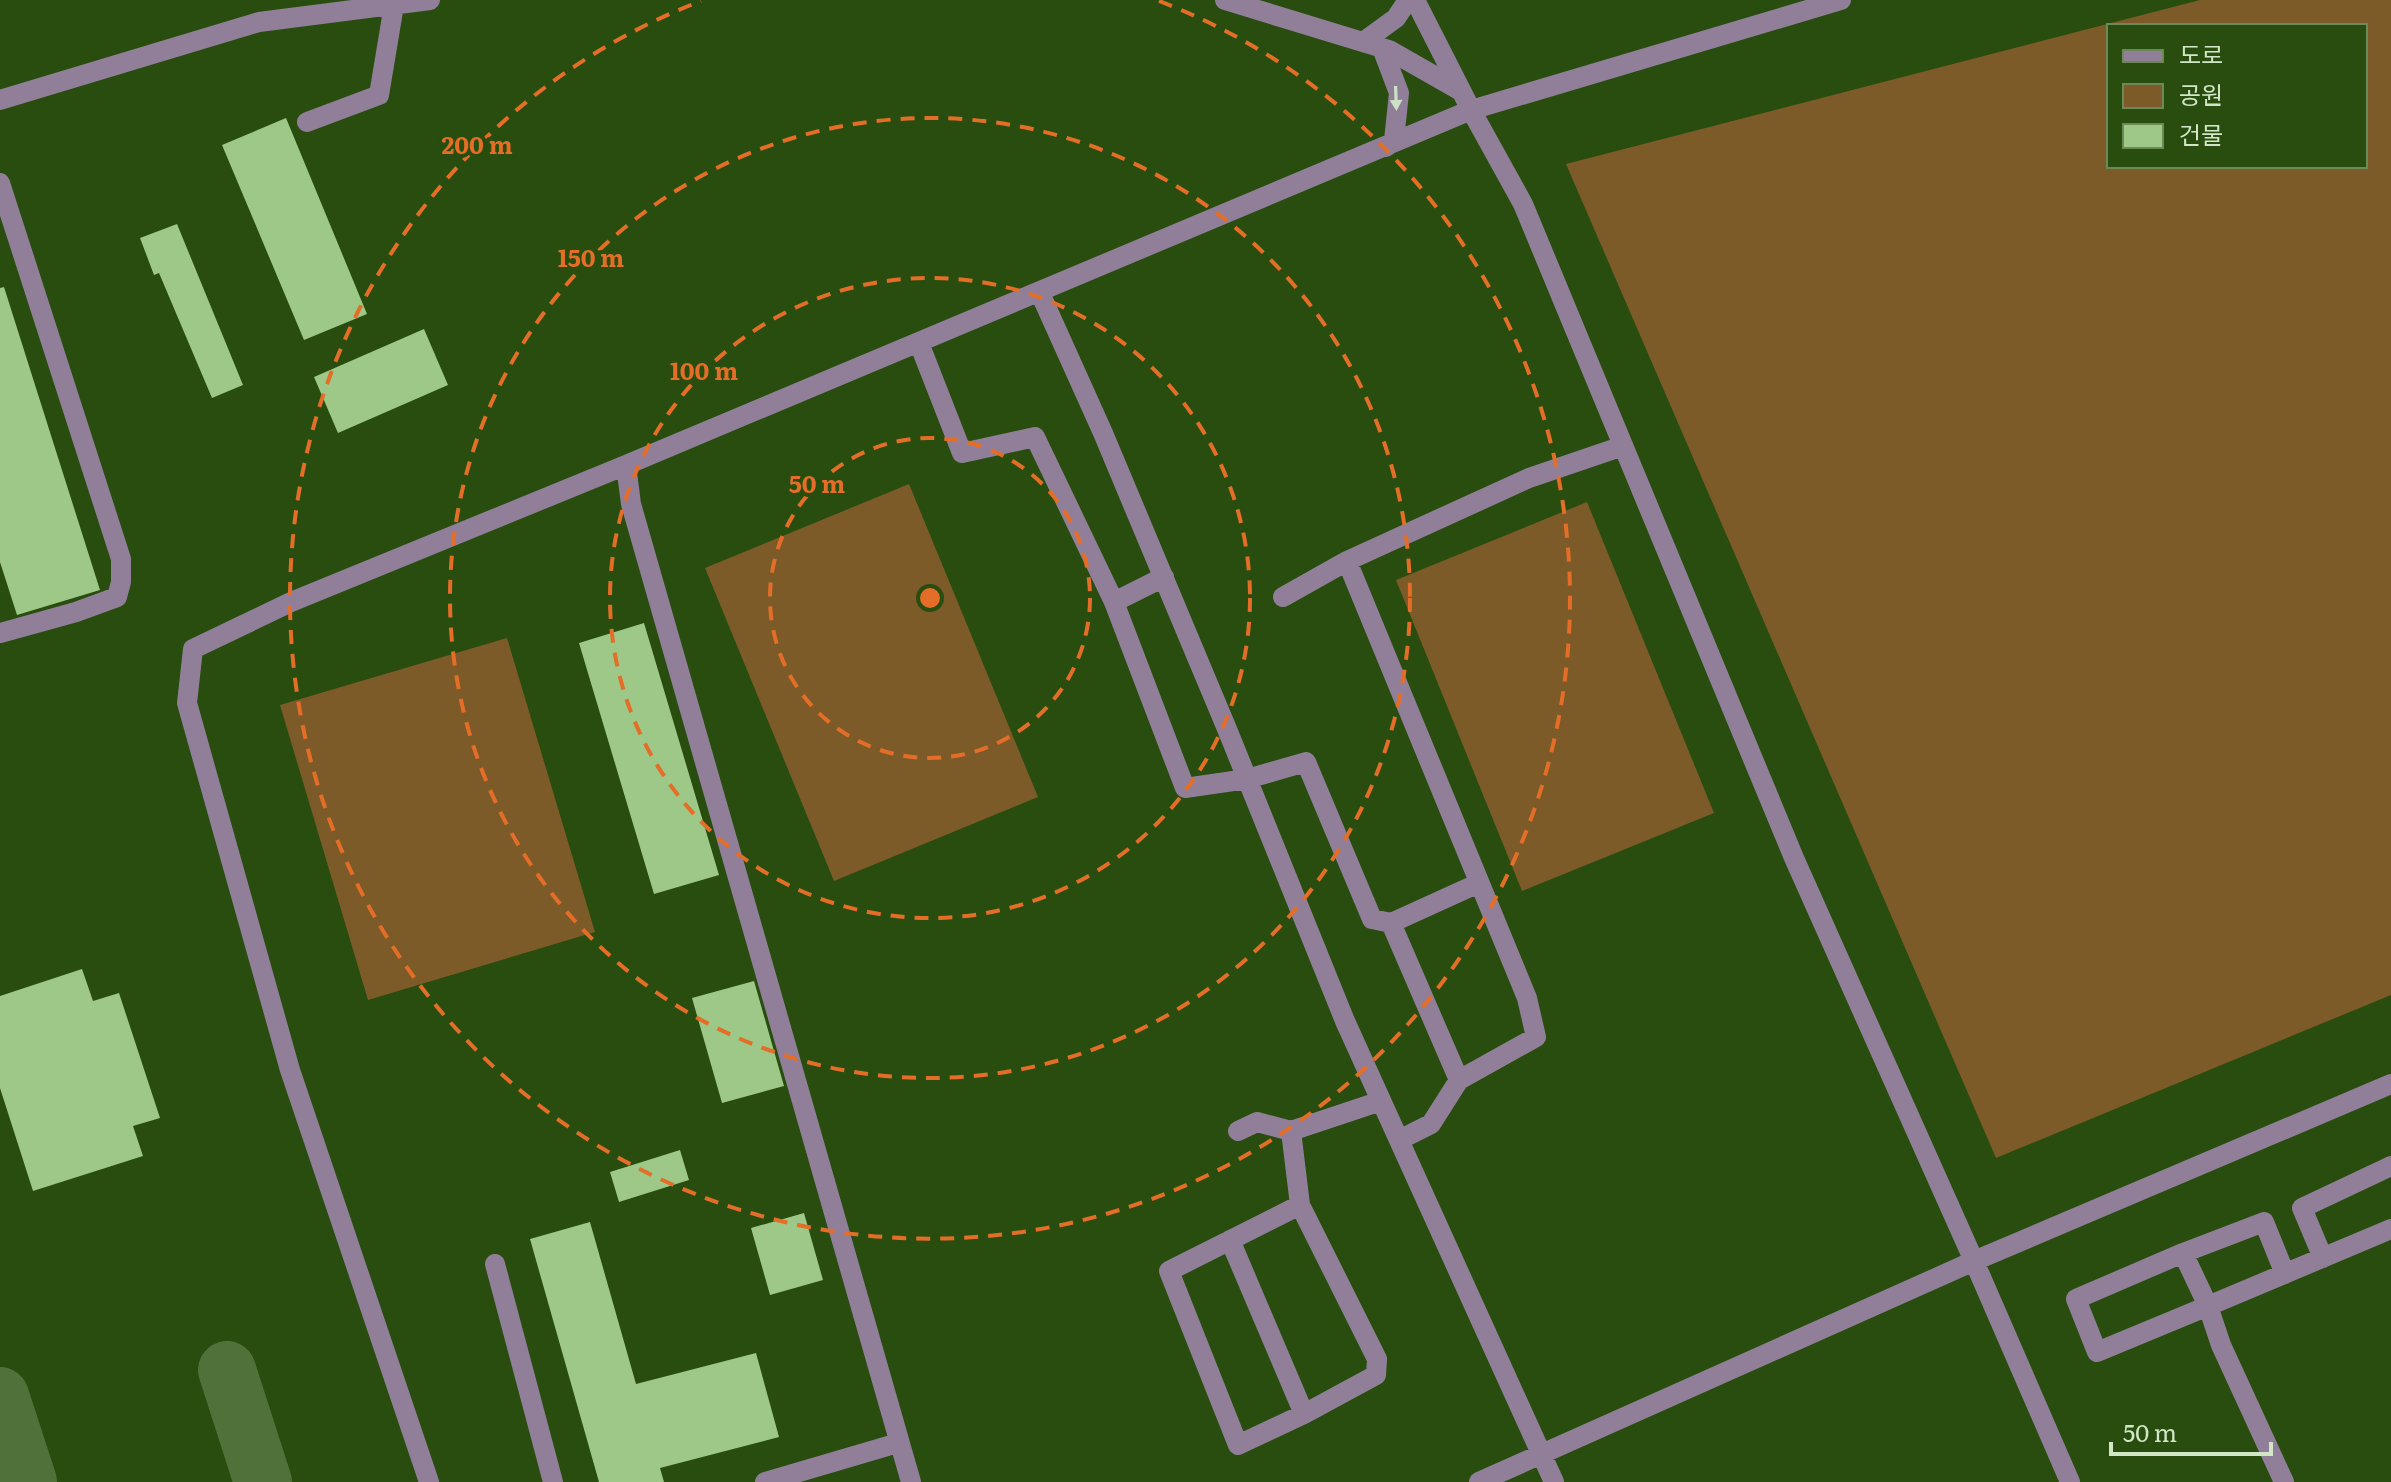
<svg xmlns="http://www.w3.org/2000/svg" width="2391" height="1482" viewBox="0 0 2391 1482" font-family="Literata,'Noto Sans KR',serif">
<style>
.green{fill:#7c5b29;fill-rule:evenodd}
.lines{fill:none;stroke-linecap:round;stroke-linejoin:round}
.taxiway{stroke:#50723a;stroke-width:58}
.building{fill:#9dc887}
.minor{stroke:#917f99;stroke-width:20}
.oneway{fill:#cde1c4}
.ring{fill:none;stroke:#e46e28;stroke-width:4;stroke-dasharray:14 10}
.centre{fill:#e46e28;stroke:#284d0e;stroke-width:4}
.ring-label{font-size:24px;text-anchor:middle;font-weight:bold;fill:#e46e28;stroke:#284d0e;stroke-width:8;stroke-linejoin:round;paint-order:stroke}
</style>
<rect width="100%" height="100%" fill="#284d0e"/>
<path class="green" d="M 2200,0 L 2391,0 L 2391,995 L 1996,1158 L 1566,164 ZM 2109,26 L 2365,26 L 2365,166 L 2109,166 Z
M 909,484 L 1038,797 L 834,881 L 705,568 Z
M 1587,502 L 1714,813 L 1522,891 L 1396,580 Z
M 507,638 L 595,932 L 368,1000 L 280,705 Z"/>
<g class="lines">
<path class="taxiway" d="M 227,1370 L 263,1482
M 0,1396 L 28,1482"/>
</g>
<path class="building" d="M 286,118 L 367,314 L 304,340 L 222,145 Z
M 177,224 L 243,385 L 212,398 L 159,273 L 154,275 L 140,238 Z
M 4,287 L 100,590 L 17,615 L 0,562 L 0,288 Z
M 424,329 L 448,385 L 338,433 L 314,377 Z
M 644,623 L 719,875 L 654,894 L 579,643 Z
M 82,969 L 93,1001 L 119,993 L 160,1118 L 133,1126 L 143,1156 L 33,1191 L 0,1088 L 0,996 Z
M 754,981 L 784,1086 L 722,1103 L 692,998 Z
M 680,1150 L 689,1180 L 619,1202 L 610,1172 Z
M 804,1213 L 823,1280 L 770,1295 L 751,1228 Z
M 590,1222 L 636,1384 L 756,1353 L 779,1437 L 660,1468 L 664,1482 L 599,1482 L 530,1239 Z"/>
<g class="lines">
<path class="minor" d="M 1225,0 L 1389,50 L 1461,91
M 1841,0 L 1471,110 L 1523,204 L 1794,858 L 1974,1261 L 2391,1084
M 1363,42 L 1396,18 L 1408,0
M 1382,48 L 1399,93 L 1394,140 L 1386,147
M 0,100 L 259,22 L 430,0
M 307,122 L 379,95 L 394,5
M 0,183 L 121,559 L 121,582 L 117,597 L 76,612 L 0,633
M 1040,293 L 1103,433 L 1227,729 L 1345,1021 L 1554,1482
M 919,343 L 962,453 L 1035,437 L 1114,602
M 1347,561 L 1527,998 L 1536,1037 L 1459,1080 L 1431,1124 L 1399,1140
M 1164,577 L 1114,602 L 1185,788 L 1247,779 L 1306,762 L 1372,919 L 1391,923
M 1283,597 L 1347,561 L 1529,478 L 1623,446
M 1459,1080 L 1391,923 L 1479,883
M 1238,1131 L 1257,1122 L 1291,1131 L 1381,1101
M 1300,1205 L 1377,1359 L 1376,1375 L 1304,1414
M 1230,1240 L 1304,1414 L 1238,1445 L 1169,1271 L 1300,1205 L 1291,1131
M 2183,1253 L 2076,1299 L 2097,1352 L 2208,1306 L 2183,1253 L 2264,1222 L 2285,1274
M 2323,1258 L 2302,1208 L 2391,1166
M 495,1264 L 553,1482
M 429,1482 L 290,1070 L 187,703 L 193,649 L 291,602 L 626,465
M 765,1482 L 898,1443
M 911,1482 L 631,504 L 626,465 L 1471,110 L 1415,0
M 1479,1482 L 1974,1261 L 2070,1482
M 2284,1482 L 2221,1345 L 2208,1306 L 2391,1229"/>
</g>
<defs><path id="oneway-solid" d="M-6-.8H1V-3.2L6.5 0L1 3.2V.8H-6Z" transform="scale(2)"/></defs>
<use class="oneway" href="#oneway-solid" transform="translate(1396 98) rotate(88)"/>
<g class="ring">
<circle cx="930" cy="598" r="160"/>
<circle cx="930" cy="598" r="320"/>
<circle cx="930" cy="598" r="480"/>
<path d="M1159 1A640 640 0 1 1 701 1"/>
</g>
<circle cx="930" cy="598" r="12" class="centre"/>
<g class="ring-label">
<text x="477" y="154">200 m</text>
<text x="591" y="267">150 m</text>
<text x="704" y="380">100 m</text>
<text x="817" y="493">50 m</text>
</g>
<rect x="2107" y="24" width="260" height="144" fill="#284d0e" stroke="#6b8a58" stroke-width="2"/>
<rect x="2123" y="50" width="40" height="12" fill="#917f99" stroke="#6b8a58" stroke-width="2"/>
<text x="2179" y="64" font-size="24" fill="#d0e6c6">도로</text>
<rect x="2123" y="84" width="40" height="24" fill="#7c5b29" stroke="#6b8a58" stroke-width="2"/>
<text x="2179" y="104" font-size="24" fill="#d0e6c6">공원</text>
<rect x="2123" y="124" width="40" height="24" fill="#9dc887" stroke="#6b8a58" stroke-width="2"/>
<text x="2179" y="144" font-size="24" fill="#d0e6c6">건물</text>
<path d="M2111 1442v12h160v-12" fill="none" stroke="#d0e6c6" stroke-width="4"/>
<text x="2123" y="1442" font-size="24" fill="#d0e6c6" stroke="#284d0e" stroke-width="6" paint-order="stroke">50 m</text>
</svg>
